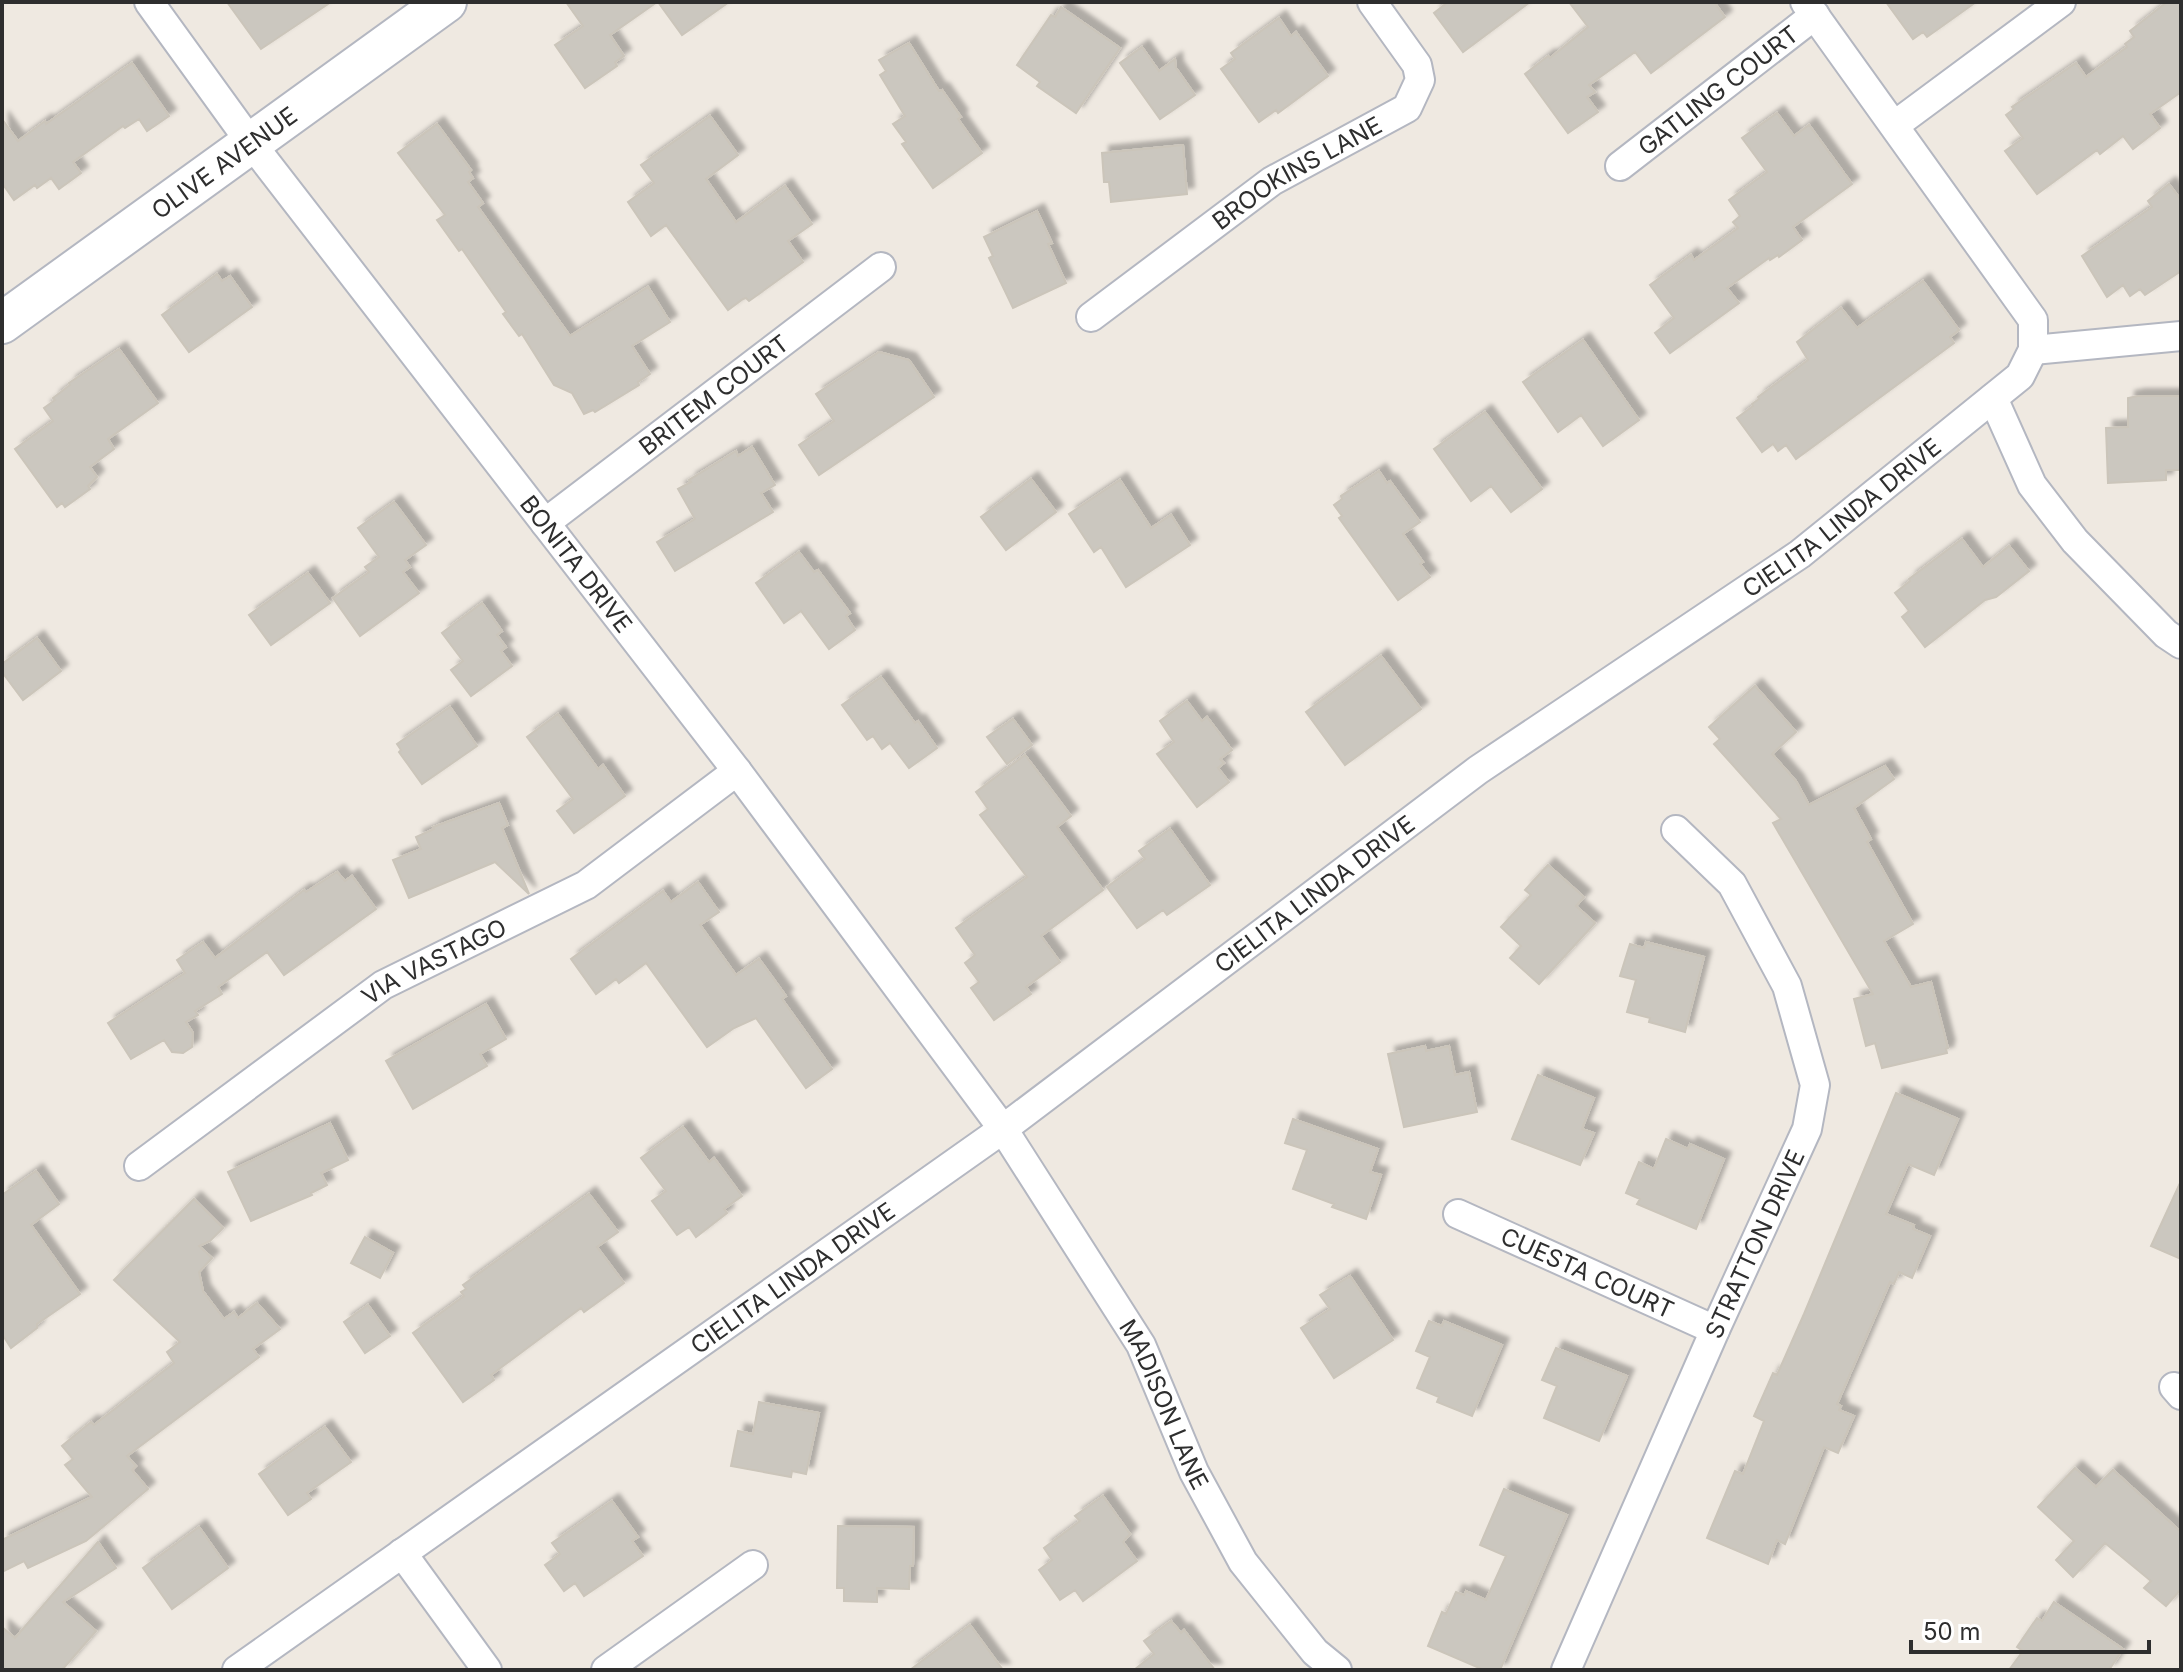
<svg xmlns="http://www.w3.org/2000/svg" width="2183" height="1672" viewBox="0 0 2183 1672" font-family="Inter,sans-serif">
<style>
.building{fill:#cbc7bf;stroke:#cbc5ba;stroke-width:2;filter:url(#shadow)}
.lines{fill:none;stroke-linecap:round;stroke-linejoin:round}
.minor-casing{stroke:#b4b7c1;stroke-width:32}
.secondary-casing{stroke:#b4b7c1;stroke-width:44}
.minor{stroke:#fff;stroke-width:28}
.secondary{stroke:#fff;stroke-width:40}
.labels{text-anchor:middle;dominant-baseline:central;stroke-width:7;stroke-linejoin:round;paint-order:stroke}
.street-label{font-size:24px;fill:#2e2e2e;stroke:#fff}
</style>
<defs>
<filter id="shadow"><feDropShadow dx="7" dy="-7" stdDeviation="2" flood-color="#0004"/></filter>
</defs>
<rect width="100%" height="100%" fill="#efe9e1"/>
<path class="building" d="M 227,2 L 331,2 L 261,49 Z
M 566,2 L 657,2 L 610,35 L 624,56 L 615,62 L 617,66 L 585,88 L 555,45 L 583,26 Z
M 658,2 L 729,2 L 682,35 Z
M 1448,2 L 1530,2 L 1463,52 L 1434,13 Z
M 1569,2 L 1714,2 L 1725,17 L 1651,73 L 1635,52 L 1589,85 L 1595,92 L 1587,97 L 1598,112 L 1568,133 L 1525,74 L 1548,56 L 1550,58 L 1588,27 Z
M 1886,2 L 1976,2 L 1927,37 L 1923,32 L 1913,39 Z
M 2167,2 L 2181,2 L 2181,92 L 2150,114 L 2160,128 L 2133,149 L 2123,136 L 2100,154 L 2097,150 L 2037,194 L 2005,151 L 2023,138 L 2006,115 L 2014,109 L 2012,107 L 2076,63 L 2086,77 L 2127,47 L 2125,44 L 2134,37 L 2130,31 Z
M 1061,7 L 1120,48 L 1076,113 L 1037,86 L 1040,82 L 1017,65 L 1051,15 L 1055,17 Z
M 1279,18 L 1291,36 L 1296,32 L 1328,76 L 1278,113 L 1276,110 L 1259,122 L 1221,69 L 1235,59 L 1231,53 Z
M 909,43 L 939,91 L 942,90 L 961,117 L 958,119 L 982,153 L 933,188 L 902,144 L 906,142 L 893,124 L 905,116 L 880,75 L 886,71 L 879,60 Z
M 1142,47 L 1159,71 L 1175,59 L 1176,68 L 1195,95 L 1160,119 L 1120,63 Z
M 132,63 L 169,116 L 147,131 L 139,119 L 125,128 L 123,126 L 73,162 L 81,173 L 59,189 L 51,178 L 37,188 L 35,185 L 14,200 L 2,183 L 2,119 L 18,141 L 45,121 L 46,124 Z
M 1777,113 L 1794,136 L 1809,125 L 1852,184 L 1793,227 L 1802,240 L 1779,257 L 1778,255 L 1770,260 L 1769,258 L 1727,288 L 1739,303 L 1670,353 L 1655,333 L 1674,318 L 1650,285 L 1691,255 L 1694,260 L 1738,228 L 1733,222 L 1740,216 L 1729,200 L 1767,172 L 1742,138 Z
M 710,116 L 738,155 L 706,179 L 736,222 L 785,186 L 812,224 L 788,241 L 803,262 L 749,301 L 746,298 L 743,299 L 728,310 L 666,225 L 651,236 L 628,202 L 654,183 L 641,165 Z
M 437,124 L 471,170 L 469,172 L 473,178 L 468,182 L 483,203 L 478,207 L 570,336 L 648,287 L 670,322 L 632,346 L 650,374 L 638,382 L 639,385 L 595,412 L 593,410 L 584,414 L 572,393 L 554,385 L 522,334 L 519,336 L 503,314 L 506,312 L 462,249 L 459,251 L 437,220 L 445,215 L 398,153 Z
M 1183,145 L 1187,194 L 1111,202 L 1109,182 L 1104,182 L 1102,153 Z
M 2169,184 L 2181,200 L 2181,271 L 2145,295 L 2140,289 L 2130,296 L 2123,285 L 2107,297 L 2082,256 L 2152,207 L 2148,201 Z
M 1037,211 L 1052,243 L 1048,244 L 1066,283 L 1013,308 L 989,258 L 993,256 L 984,237 Z
M 217,274 L 222,281 L 230,276 L 252,307 L 189,352 L 162,315 Z
M 1923,281 L 1959,330 L 1950,337 L 1954,343 L 1796,459 L 1786,445 L 1778,451 L 1773,444 L 1762,452 L 1737,418 L 1753,406 L 1752,404 L 1759,399 L 1758,397 L 1808,360 L 1797,342 L 1841,308 L 1857,328 Z
M 1583,340 L 1639,420 L 1603,446 L 1581,415 L 1558,432 L 1523,382 Z
M 119,349 L 158,403 L 108,439 L 114,449 L 90,467 L 97,477 L 88,486 L 90,489 L 65,507 L 62,503 L 57,507 L 15,449 L 53,421 L 44,408 L 55,400 L 53,398 L 70,385 L 69,383 Z
M 879,352 L 909,360 L 934,397 L 819,475 L 799,445 L 834,421 L 816,394 Z
M 2138,396 L 2181,396 L 2181,470 L 2166,470 L 2166,480 L 2108,483 L 2106,428 L 2128,427 L 2128,398 Z
M 1485,412 L 1542,489 L 1511,512 L 1491,486 L 1471,501 L 1434,449 Z
M 752,447 L 775,485 L 761,493 L 773,512 L 675,571 L 657,542 L 695,519 L 678,489 L 691,482 L 689,480 L 736,451 L 738,456 Z
M 1379,471 L 1387,483 L 1390,481 L 1420,522 L 1403,534 L 1423,562 L 1420,564 L 1430,577 L 1398,600 L 1339,518 L 1342,516 L 1334,505 L 1342,499 L 1341,496 Z
M 1031,479 L 1056,512 L 1006,550 L 981,517 Z
M 1120,480 L 1151,528 L 1171,515 L 1190,545 L 1126,587 L 1101,547 L 1094,552 L 1069,514 Z
M 394,502 L 426,545 L 405,560 L 410,567 L 403,572 L 419,593 L 360,636 L 333,598 L 369,572 L 365,567 L 379,557 L 358,528 Z
M 1962,539 L 1983,567 L 2009,546 L 2029,571 L 1996,597 L 1985,600 L 1925,647 L 1902,617 L 1909,611 L 1895,593 L 1910,581 L 1909,579 Z
M 799,552 L 814,572 L 818,570 L 850,613 L 846,616 L 855,630 L 829,649 L 801,611 L 784,623 L 756,583 Z
M 308,573 L 330,603 L 271,645 L 249,615 Z
M 482,603 L 502,631 L 497,635 L 506,647 L 501,651 L 512,666 L 471,696 L 451,670 L 463,661 L 442,633 Z
M 37,638 L 61,671 L 23,700 L 2,672 L 2,664 Z
M 1381,656 L 1421,709 L 1345,765 L 1306,712 Z
M 881,677 L 915,723 L 918,721 L 937,748 L 909,768 L 890,743 L 882,749 L 873,736 L 867,740 L 842,705 Z
M 1755,686 L 1796,732 L 1772,754 L 1796,781 L 1809,805 L 1885,766 L 1894,779 L 1854,808 L 1871,839 L 1867,842 L 1913,924 L 1884,941 L 1911,987 L 1931,982 L 1948,1048 L 1946,1049 L 1947,1053 L 1882,1068 L 1875,1043 L 1866,1046 L 1854,999 L 1873,994 L 1773,823 L 1781,819 L 1714,744 L 1720,739 L 1709,727 Z
M 1187,701 L 1202,721 L 1207,717 L 1232,750 L 1220,759 L 1224,763 L 1218,768 L 1229,782 L 1197,807 L 1157,754 L 1174,742 L 1160,721 Z
M 450,707 L 477,746 L 422,784 L 399,752 L 401,750 L 397,744 Z
M 558,714 L 598,769 L 603,765 L 625,796 L 574,833 L 557,811 L 573,799 L 527,737 Z
M 1013,719 L 1032,745 L 1007,764 L 987,737 Z
M 1025,755 L 1071,816 L 1057,827 L 1103,890 L 1041,936 L 1060,962 L 1026,987 L 1031,994 L 994,1020 L 971,988 L 979,982 L 965,963 L 975,955 L 956,928 L 1027,877 L 980,815 L 988,809 L 976,792 Z
M 499,803 L 508,825 L 502,828 L 529,894 L 495,862 L 409,898 L 393,860 L 421,849 L 416,837 L 434,829 L 433,827 Z
M 1170,829 L 1210,885 L 1167,915 L 1163,910 L 1137,928 L 1107,887 L 1145,859 L 1139,851 Z
M 1548,865 L 1584,897 L 1576,906 L 1595,923 L 1539,984 L 1510,958 L 1521,946 L 1501,927 L 1531,895 L 1525,890 Z
M 337,872 L 345,881 L 352,876 L 376,909 L 284,975 L 267,952 L 218,987 L 222,994 L 195,1011 L 198,1015 L 186,1022 L 193,1033 L 192,1047 L 183,1053 L 172,1052 L 164,1040 L 131,1059 L 108,1023 L 185,973 L 177,960 L 203,942 L 215,958 L 304,890 L 306,892 Z
M 698,882 L 719,912 L 700,925 L 736,975 L 759,959 L 786,996 L 782,999 L 832,1069 L 806,1088 L 756,1018 L 734,1028 L 707,1047 L 646,963 L 619,983 L 616,979 L 596,994 L 571,959 L 663,891 L 671,902 Z
M 1646,942 L 1704,957 L 1685,1032 L 1649,1022 L 1650,1018 L 1627,1012 L 1636,980 L 1620,976 L 1630,944 L 1644,948 Z
M 486,1004 L 506,1039 L 480,1054 L 487,1066 L 413,1109 L 386,1061 Z
M 1425,1046 L 1426,1051 L 1449,1046 L 1455,1075 L 1469,1072 L 1477,1112 L 1404,1127 L 1388,1054 Z
M 1538,1075 L 1594,1098 L 1582,1129 L 1594,1133 L 1580,1165 L 1512,1139 Z
M 1896,1093 L 1958,1119 L 1934,1175 L 1908,1164 L 1886,1214 L 1914,1225 L 1913,1229 L 1930,1236 L 1912,1278 L 1899,1272 L 1894,1284 L 1890,1282 L 1837,1404 L 1841,1406 L 1839,1410 L 1854,1416 L 1838,1453 L 1824,1447 L 1785,1544 L 1777,1540 L 1768,1564 L 1707,1538 L 1735,1471 L 1743,1474 L 1764,1421 L 1754,1416 L 1773,1373 L 1777,1375 L 1804,1314 Z
M 1293,1119 L 1378,1149 L 1370,1172 L 1381,1175 L 1366,1219 L 1332,1207 L 1334,1204 L 1293,1189 L 1307,1150 L 1285,1143 Z
M 330,1123 L 348,1160 L 321,1173 L 327,1185 L 311,1193 L 312,1195 L 251,1221 L 228,1172 Z
M 683,1127 L 709,1162 L 714,1158 L 742,1196 L 724,1209 L 727,1213 L 696,1237 L 689,1227 L 677,1235 L 652,1201 L 666,1191 L 641,1158 Z
M 1666,1139 L 1688,1149 L 1690,1144 L 1724,1159 L 1696,1229 L 1637,1204 L 1640,1199 L 1626,1193 L 1639,1162 L 1654,1169 Z
M 36,1171 L 59,1204 L 31,1225 L 80,1294 L 37,1324 L 37,1328 L 11,1348 L 2,1334 L 2,1195 Z
M 2181,1181 L 2181,1259 L 2151,1246 Z
M 589,1194 L 618,1232 L 597,1247 L 624,1283 L 584,1312 L 581,1308 L 491,1375 L 494,1380 L 463,1402 L 413,1333 L 464,1296 L 461,1292 L 466,1289 L 463,1285 Z
M 194,1199 L 223,1228 L 210,1241 L 199,1246 L 212,1258 L 199,1272 L 203,1291 L 224,1319 L 234,1312 L 238,1318 L 257,1303 L 280,1329 L 253,1349 L 259,1357 L 127,1456 L 136,1466 L 132,1470 L 148,1489 L 86,1541 L 28,1568 L 24,1561 L 2,1572 L 2,1540 L 92,1497 L 65,1465 L 73,1459 L 62,1446 L 91,1422 L 94,1425 L 174,1363 L 167,1352 L 180,1342 L 114,1280 Z
M 365,1237 L 393,1253 L 380,1278 L 351,1263 Z
M 1350,1276 L 1393,1340 L 1334,1378 L 1301,1328 L 1330,1309 L 1320,1295 Z
M 368,1305 L 390,1336 L 365,1353 L 344,1322 Z
M 1429,1321 L 1442,1326 L 1444,1321 L 1502,1345 L 1472,1416 L 1437,1402 L 1439,1397 L 1417,1388 L 1430,1357 L 1416,1351 Z
M 1556,1348 L 1627,1376 L 1599,1441 L 1544,1418 L 1557,1386 L 1542,1380 Z
M 759,1402 L 819,1413 L 806,1474 L 792,1471 L 791,1477 L 731,1466 L 738,1431 L 753,1434 Z
M 325,1427 L 351,1462 L 307,1493 L 311,1499 L 288,1515 L 259,1474 Z
M 2075,1468 L 2096,1487 L 2113,1470 L 2181,1532 L 2181,1589 L 2166,1606 L 2144,1588 L 2151,1581 L 2105,1543 L 2073,1577 L 2056,1560 L 2074,1541 L 2038,1507 Z
M 1504,1489 L 1567,1515 L 1500,1670 L 1484,1670 L 1428,1646 L 1442,1612 L 1446,1614 L 1456,1592 L 1464,1595 L 1466,1591 L 1486,1600 L 1506,1556 L 1480,1545 Z
M 1103,1496 L 1130,1534 L 1123,1542 L 1137,1561 L 1083,1601 L 1075,1590 L 1060,1600 L 1039,1570 L 1052,1560 L 1044,1548 L 1080,1521 L 1075,1516 Z
M 612,1501 L 638,1537 L 632,1541 L 643,1556 L 584,1596 L 575,1583 L 564,1591 L 545,1565 L 560,1554 L 552,1543 Z
M 838,1526 L 914,1527 L 913,1566 L 910,1566 L 909,1589 L 877,1588 L 877,1602 L 844,1601 L 844,1588 L 837,1588 Z
M 199,1527 L 228,1568 L 172,1609 L 143,1568 Z
M 98,1542 L 116,1568 L 63,1602 L 96,1631 L 62,1670 L 2,1670 L 2,1627 L 15,1638 Z
M 2054,1602 L 2123,1649 L 2109,1670 L 2009,1670 L 2023,1651 L 2017,1647 L 2037,1618 L 2042,1621 Z
M 1171,1621 L 1181,1633 L 1184,1630 L 1215,1670 L 1134,1670 L 1154,1654 L 1144,1641 Z
M 970,1625 L 1003,1670 L 910,1670 Z"/>
<g class="lines">
<defs>
<g id="minor">
<path id="s1" d="M 149,2 L 251,143 L 737,771 L 1003,1129 L 1141,1345 L 1194,1472 L 1243,1562 L 1315,1652 L 1337,1670"/>
<path d="M 1895,125 L 2061,2"/>
<path id="s2" d="M 1620,166 L 1815,15"/>
<path id="s3" d="M 1091,317 L 1272,181 L 1407,108 L 1420,80 L 1417,65 L 1372,2"/>
<path d="M 2033,350 L 2181,336"/>
<path d="M 1993,398 L 2032,485 L 2075,541 L 2166,634 L 2181,644"/>
<path id="s4" d="M 545,523 L 881,267"/>
<path id="s5" d="M 139,1166 L 383,985 L 586,885 L 737,771"/>
<path id="s6" d="M 1458,1214 L 1715,1330"/>
<path d="M 2174,1387 L 2181,1395"/>
<path d="M 402,1553 L 487,1670"/>
<path id="s7" d="M 237,1670 L 1003,1129 L 1478,770 L 1800,554 L 2020,376 L 2033,350 L 2033,320 L 1805,2"/>
<path d="M 606,1670 L 753,1565"/>
<path id="s8" d="M 1566,1670 L 1715,1330 L 1807,1129 L 1815,1085 L 1787,986 L 1732,884 L 1676,830"/>
</g>
<g id="secondary">
<path id="s9" d="M 2,323 L 446,2"/>
</g>
</defs>
<use href="#minor" class="minor-casing"/>
<use href="#secondary" class="secondary-casing"/>
<use href="#minor" class="minor"/>
<use href="#secondary" class="secondary"/>
</g>
<g class="labels">
<g class="street-label">
<text stroke="none"><textPath href="#s2" startOffset="124">GATLING COURT</textPath></text>
<text stroke="none"><textPath href="#s9" startOffset="274">OLIVE AVENUE</textPath></text>
<text stroke="none"><textPath href="#s3" startOffset="252">BROOKINS LANE</textPath></text>
<text stroke="none"><textPath href="#s4" startOffset="212">BRITEM COURT</textPath></text>
<text stroke="none"><textPath href="#s7" startOffset="1976">CIELITA LINDA DRIVE</textPath></text>
<text stroke="none"><textPath href="#s1" startOffset="706">BONITA DRIVE</textPath></text>
<text stroke="none"><textPath href="#s7" startOffset="1328">CIELITA LINDA DRIVE</textPath></text>
<text stroke="none"><textPath href="#s5" startOffset="360">VIA VASTAGO</textPath></text>
<text stroke="none"><textPath href="#s8" startOffset="466">STRATTON DRIVE</textPath></text>
<text stroke="none"><textPath href="#s6" startOffset="142">CUESTA COURT</textPath></text>
<text stroke="none"><textPath href="#s7" startOffset="680">CIELITA LINDA DRIVE</textPath></text>
<text stroke="none"><textPath href="#s1" startOffset="1734">MADISON LANE</textPath></text>
</g>
</g>
<rect width="2183" height="1672" fill="none" stroke="#2e2e2e" stroke-width="8"/>
<path d="M1911 1640v12h238v-12" fill="none" stroke="#2e2e2e" stroke-width="4"/>
<text x="1923" y="1640" font-size="24" fill="#2e2e2e" stroke="#ffffff" stroke-width="6" paint-order="stroke">50 m</text>
</svg>
